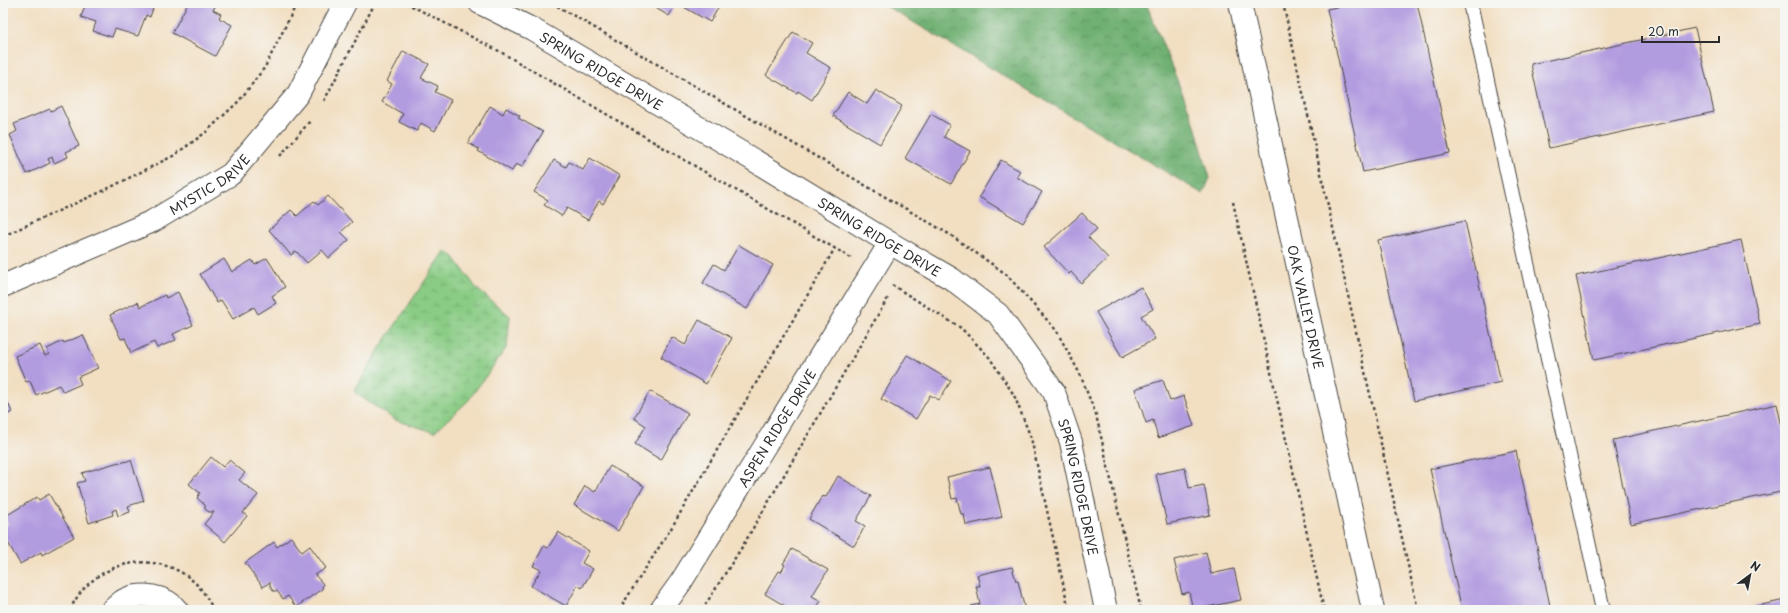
<svg xmlns="http://www.w3.org/2000/svg" width="1788" height="613" viewBox="0 0 1788 613" font-family="'Playpen Sans',sans-serif">
<style>
.forest{fill:url(#forest-crowns);stroke:#4d6e4e}
.wetland{fill:url(#wetland-marsh);stroke:#5a7c58}
.building{fill:#b29ce0}
.lines{fill:none;stroke-linecap:round;stroke-linejoin:round}
.service-casing{stroke:#494642;stroke-width:16}
.minor-casing{stroke:#494642;stroke-width:24}
.tertiary-casing{stroke:#494642;stroke-width:24}
.path{stroke:#494642;stroke-width:2.5;stroke-dasharray:3 3;stroke-linecap:butt}
.service{stroke:#fff;stroke-width:14}
.minor{stroke:#fff;stroke-width:22}
.tertiary{stroke:#fff;stroke-width:22}
.labels{text-anchor:middle;dominant-baseline:central;stroke-width:3.5;stroke-linejoin:round;paint-order:stroke}
.street-label{font-size:13px;fill:#2b2b2b;stroke:#f6f6f2}
</style>
<defs>
<pattern id="forest-crowns" width="20" height="18" patternUnits="userSpaceOnUse"><rect width="20" height="18" fill="#6fb072"/><path d="M2 6a3 3 0 1 1 6 0M12 15a3 3 0 1 1 6 0" fill="none" stroke="#5b8f5e"/></pattern>
<pattern id="wetland-marsh" width="20" height="14" patternUnits="userSpaceOnUse"><rect width="20" height="14" fill="#8acc85"/><path d="M1 5h8M5 5V1M11 12h8M15 12V8" fill="none" stroke="#77af73"/></pattern>
</defs>
<rect width="100%" height="100%" fill="#f6f6f2"/>
<filter id="ink" filterUnits="userSpaceOnUse"><feTurbulence type="fractalNoise" baseFrequency=".025" numOctaves="2"/><feDisplacementMap in="SourceGraphic" scale="8" xChannelSelector="R" yChannelSelector="G"/><feConvolveMatrix kernelMatrix="1 2 1 2 8 2 1 2 1" color-interpolation-filters="sRGB"/></filter>
<filter id="wash" filterUnits="userSpaceOnUse"><feTurbulence type="fractalNoise" baseFrequency=".012" numOctaves="4" result="noise"/><feDisplacementMap in="SourceGraphic" scale="16" xChannelSelector="R" yChannelSelector="G"/><feGaussianBlur stdDeviation="0.9" result="paint"/><feColorMatrix in="noise" values="0 0 0 0 0 0 0 0 0 0 0 0 0 0 0 0 0 1.4 0 .05"/><feComposite in="paint" operator="in"/></filter>
<g filter="url(#wash)">
<rect width="100%" height="100%" fill="#f2dfc2"/>
<path class="forest" d="M 881,3 L 1146,3 L 1194,122 L 1210,178 L 1203,194 Z"/>
<path class="wetland" d="M 445,251 L 454,257 L 477,289 L 510,316 L 507,347 L 468,401 L 434,432 L 395,420 L 354,392 L 381,346 Z"/>
<g id="blocks">
<path class="building" d="M 86,3 L 155,3 L 150,17 L 146,15 L 138,36 L 115,29 L 112,37 L 93,31 L 96,22 L 81,17 Z
M 188,3 L 217,3 L 213,10 L 221,14 L 219,18 L 232,25 L 215,56 L 172,33 Z
M 647,3 L 676,3 L 669,16 Z
M 677,3 L 721,3 L 710,22 Z
M 1357,3 L 1417,3 L 1450,153 L 1363,172 L 1327,9 Z
M 1695,28 L 1714,112 L 1549,148 L 1531,64 Z
M 793,32 L 812,43 L 806,53 L 831,68 L 812,100 L 798,91 L 797,93 L 766,75 Z
M 403,51 L 429,64 L 421,78 L 438,86 L 435,92 L 451,100 L 435,131 L 421,123 L 417,131 L 399,122 L 403,114 L 382,102 L 392,84 L 387,81 Z
M 876,90 L 902,106 L 880,144 L 833,116 L 848,92 L 867,104 Z
M 61,106 L 79,146 L 66,152 L 68,157 L 54,163 L 52,157 L 48,159 L 50,163 L 27,174 L 10,135 L 17,131 L 14,124 L 50,109 L 51,111 Z
M 490,106 L 503,114 L 506,108 L 520,116 L 518,118 L 543,132 L 522,167 L 516,164 L 512,171 L 478,151 L 479,149 L 468,143 Z
M 931,114 L 950,125 L 944,137 L 970,151 L 951,184 L 905,158 Z
M 590,158 L 620,176 L 603,204 L 599,201 L 588,220 L 567,208 L 562,216 L 544,205 L 548,200 L 534,192 L 554,160 L 566,167 L 569,162 L 583,170 Z
M 1001,160 L 1020,171 L 1017,177 L 1042,192 L 1023,223 L 979,197 Z
M 328,196 L 352,222 L 341,232 L 349,240 L 329,258 L 322,250 L 307,263 L 296,251 L 291,255 L 269,230 L 291,210 L 297,216 L 314,201 L 318,205 Z
M 1082,213 L 1097,229 L 1088,237 L 1108,258 L 1081,283 L 1071,272 L 1069,274 L 1044,247 Z
M 1465,221 L 1501,382 L 1414,401 L 1378,240 Z
M 1741,240 L 1760,324 L 1594,360 L 1576,276 Z
M 739,245 L 773,265 L 747,309 L 703,283 L 714,264 L 724,270 Z
M 267,258 L 285,287 L 272,296 L 276,303 L 258,314 L 254,307 L 233,319 L 221,300 L 217,303 L 200,274 L 224,259 L 232,272 L 252,260 L 255,265 Z
M 1141,287 L 1153,309 L 1141,316 L 1155,339 L 1122,357 L 1096,312 Z
M 178,292 L 193,325 L 173,334 L 176,340 L 157,348 L 154,342 L 131,353 L 125,338 L 121,339 L 110,315 L 138,302 L 140,307 L 165,295 L 166,298 Z
M 699,320 L 732,338 L 706,384 L 661,357 L 672,337 L 685,345 Z
M 83,335 L 98,368 L 78,377 L 81,384 L 63,392 L 59,385 L 36,395 L 30,381 L 26,382 L 15,356 L 40,345 L 45,356 L 49,354 L 47,349 L 63,341 L 64,343 Z
M 907,355 L 951,381 L 939,400 L 930,395 L 916,419 L 881,399 Z
M 1163,380 L 1170,401 L 1184,396 L 1194,426 L 1158,438 L 1153,420 L 1146,423 L 1135,389 Z
M 650,391 L 688,413 L 661,460 L 635,444 L 646,426 L 634,418 Z
M 3,392 L 12,412 L 3,417 Z
M 1777,404 L 1785,441 L 1785,491 L 1631,524 L 1613,440 Z
M 1516,451 L 1551,610 L 1462,610 L 1430,469 Z
M 211,457 L 223,467 L 229,460 L 245,473 L 239,480 L 258,495 L 243,513 L 247,516 L 225,542 L 204,524 L 214,512 L 209,512 L 205,509 L 205,505 L 197,498 L 200,493 L 189,484 Z
M 131,460 L 144,501 L 128,506 L 130,512 L 118,516 L 116,509 L 112,511 L 113,515 L 89,523 L 77,483 L 85,481 L 82,473 L 119,462 L 120,463 Z
M 610,466 L 644,486 L 618,531 L 574,505 L 585,486 L 595,492 Z
M 990,467 L 1002,517 L 966,525 L 964,514 L 961,514 L 957,498 L 952,499 L 947,477 Z
M 1185,468 L 1189,488 L 1204,485 L 1210,515 L 1167,524 L 1156,474 Z
M 838,476 L 871,496 L 856,521 L 865,526 L 854,546 L 809,519 L 822,496 L 826,497 Z
M 49,494 L 74,537 L 42,555 L 41,552 L 20,564 L 3,534 L 3,527 L 8,524 L 4,517 L 37,497 L 39,500 Z
M 558,532 L 589,551 L 582,563 L 593,569 L 582,588 L 578,585 L 566,606 L 531,586 L 541,570 L 533,566 L 544,546 L 548,548 Z
M 291,537 L 302,552 L 310,546 L 326,568 L 315,575 L 323,584 L 322,589 L 296,607 L 288,596 L 283,599 L 277,591 L 273,591 L 270,586 L 270,582 L 263,587 L 245,563 L 274,542 L 277,547 Z
M 792,549 L 828,570 L 812,596 L 821,601 L 815,610 L 792,610 L 765,594 L 779,571 L 781,572 L 785,565 L 783,564 Z
M 1206,552 L 1211,574 L 1234,569 L 1241,600 L 1193,610 L 1189,592 L 1182,594 L 1174,560 Z
M 1012,567 L 1016,581 L 1018,581 L 1025,610 L 972,610 L 971,606 L 980,604 L 976,586 L 980,586 L 977,575 Z
M 1785,600 L 1785,610 L 1743,610 L 1743,609 Z"/>
</g>
</g>
<g filter="url(#ink)">
<use href="#blocks" fill-opacity="0" stroke="#494642" stroke-width="1"/>
<g class="lines">
<defs>
<path id="service" d="M 1470,3 L 1603,610"/>
<g id="minor">
<path id="s1" d="M 480,3 L 532,29 L 742,153 L 890,243 L 952,279 L 998,314 L 1054,392 L 1071,442 L 1106,610"/>
<path id="s2" d="M 3,286 L 153,221 L 231,174 L 298,94 L 345,3"/>
<path d="M 112,610 C 116,607 120,602 124,600 C 140,591 166,596 177,610"/>
<path id="s3" d="M 661,610 L 681,582 L 890,243"/>
</g>
<g id="tertiary">
<path id="s4" d="M 1240,3 L 1373,610"/>
</g>
</defs>
<use href="#service" class="service-casing"/>
<use href="#minor" class="minor-casing"/>
<use href="#tertiary" class="tertiary-casing"/>
<path class="path" d="M 406,3 L 499,51 L 853,259
M 552,3 L 949,234 L 1006,274 L 1056,330 L 1080,374 L 1096,415 L 1141,610
M 1283,3 L 1418,610
M 324,101 L 375,3
M 280,156 L 311,120
M 1233,202 L 1324,610
M 3,236 L 105,190 L 173,156 L 205,133 L 239,101 L 265,67 L 297,3
M 892,285 L 961,328 L 989,357 L 1014,395 L 1031,438 L 1069,610
M 70,610 C 98,548 187,545 213,610
M 619,610 L 672,527 L 835,248
M 702,610 L 742,547 L 889,296"/>
<use href="#service" class="service"/>
<use href="#minor" class="minor"/>
<use href="#tertiary" class="tertiary"/>
</g>
</g>
<g class="labels">
<g class="street-label">
<text stroke="none"><textPath href="#s1" startOffset="139">SPRING RIDGE DRIVE</textPath></text>
<text stroke="none"><textPath href="#s2" startOffset="231">MYSTIC DRIVE</textPath></text>
<text stroke="none"><textPath href="#s1" startOffset="463">SPRING RIDGE DRIVE</textPath></text>
<text stroke="none"><textPath href="#s4" startOffset="311">OAK VALLEY DRIVE</textPath></text>
<text stroke="none"><textPath href="#s3" startOffset="216">ASPEN RIDGE DRIVE</textPath></text>
<text stroke="none"><textPath href="#s1" startOffset="799">SPRING RIDGE DRIVE</textPath></text>
</g>
</g>
<rect width="1788" height="613" fill="none" stroke="#f6f6f2" stroke-width="16"/>
<g transform="translate(1750 575) rotate(32)" stroke="#f6f6f2" stroke-width="3" paint-order="stroke">
<path d="M0-3L7 15L0 10L-7 15Z" fill="#2b2b2b"/>
<text y="-6" font-size="11" font-weight="bold" text-anchor="middle" fill="#2b2b2b">N</text>
</g>
<path d="M1642 36v6h77v-6" fill="none" stroke="#2b2b2b" stroke-width="2"/>
<text x="1648" y="36" font-size="12" fill="#2b2b2b" stroke="#f6f6f2" stroke-width="3" paint-order="stroke">20 m</text>
</svg>
